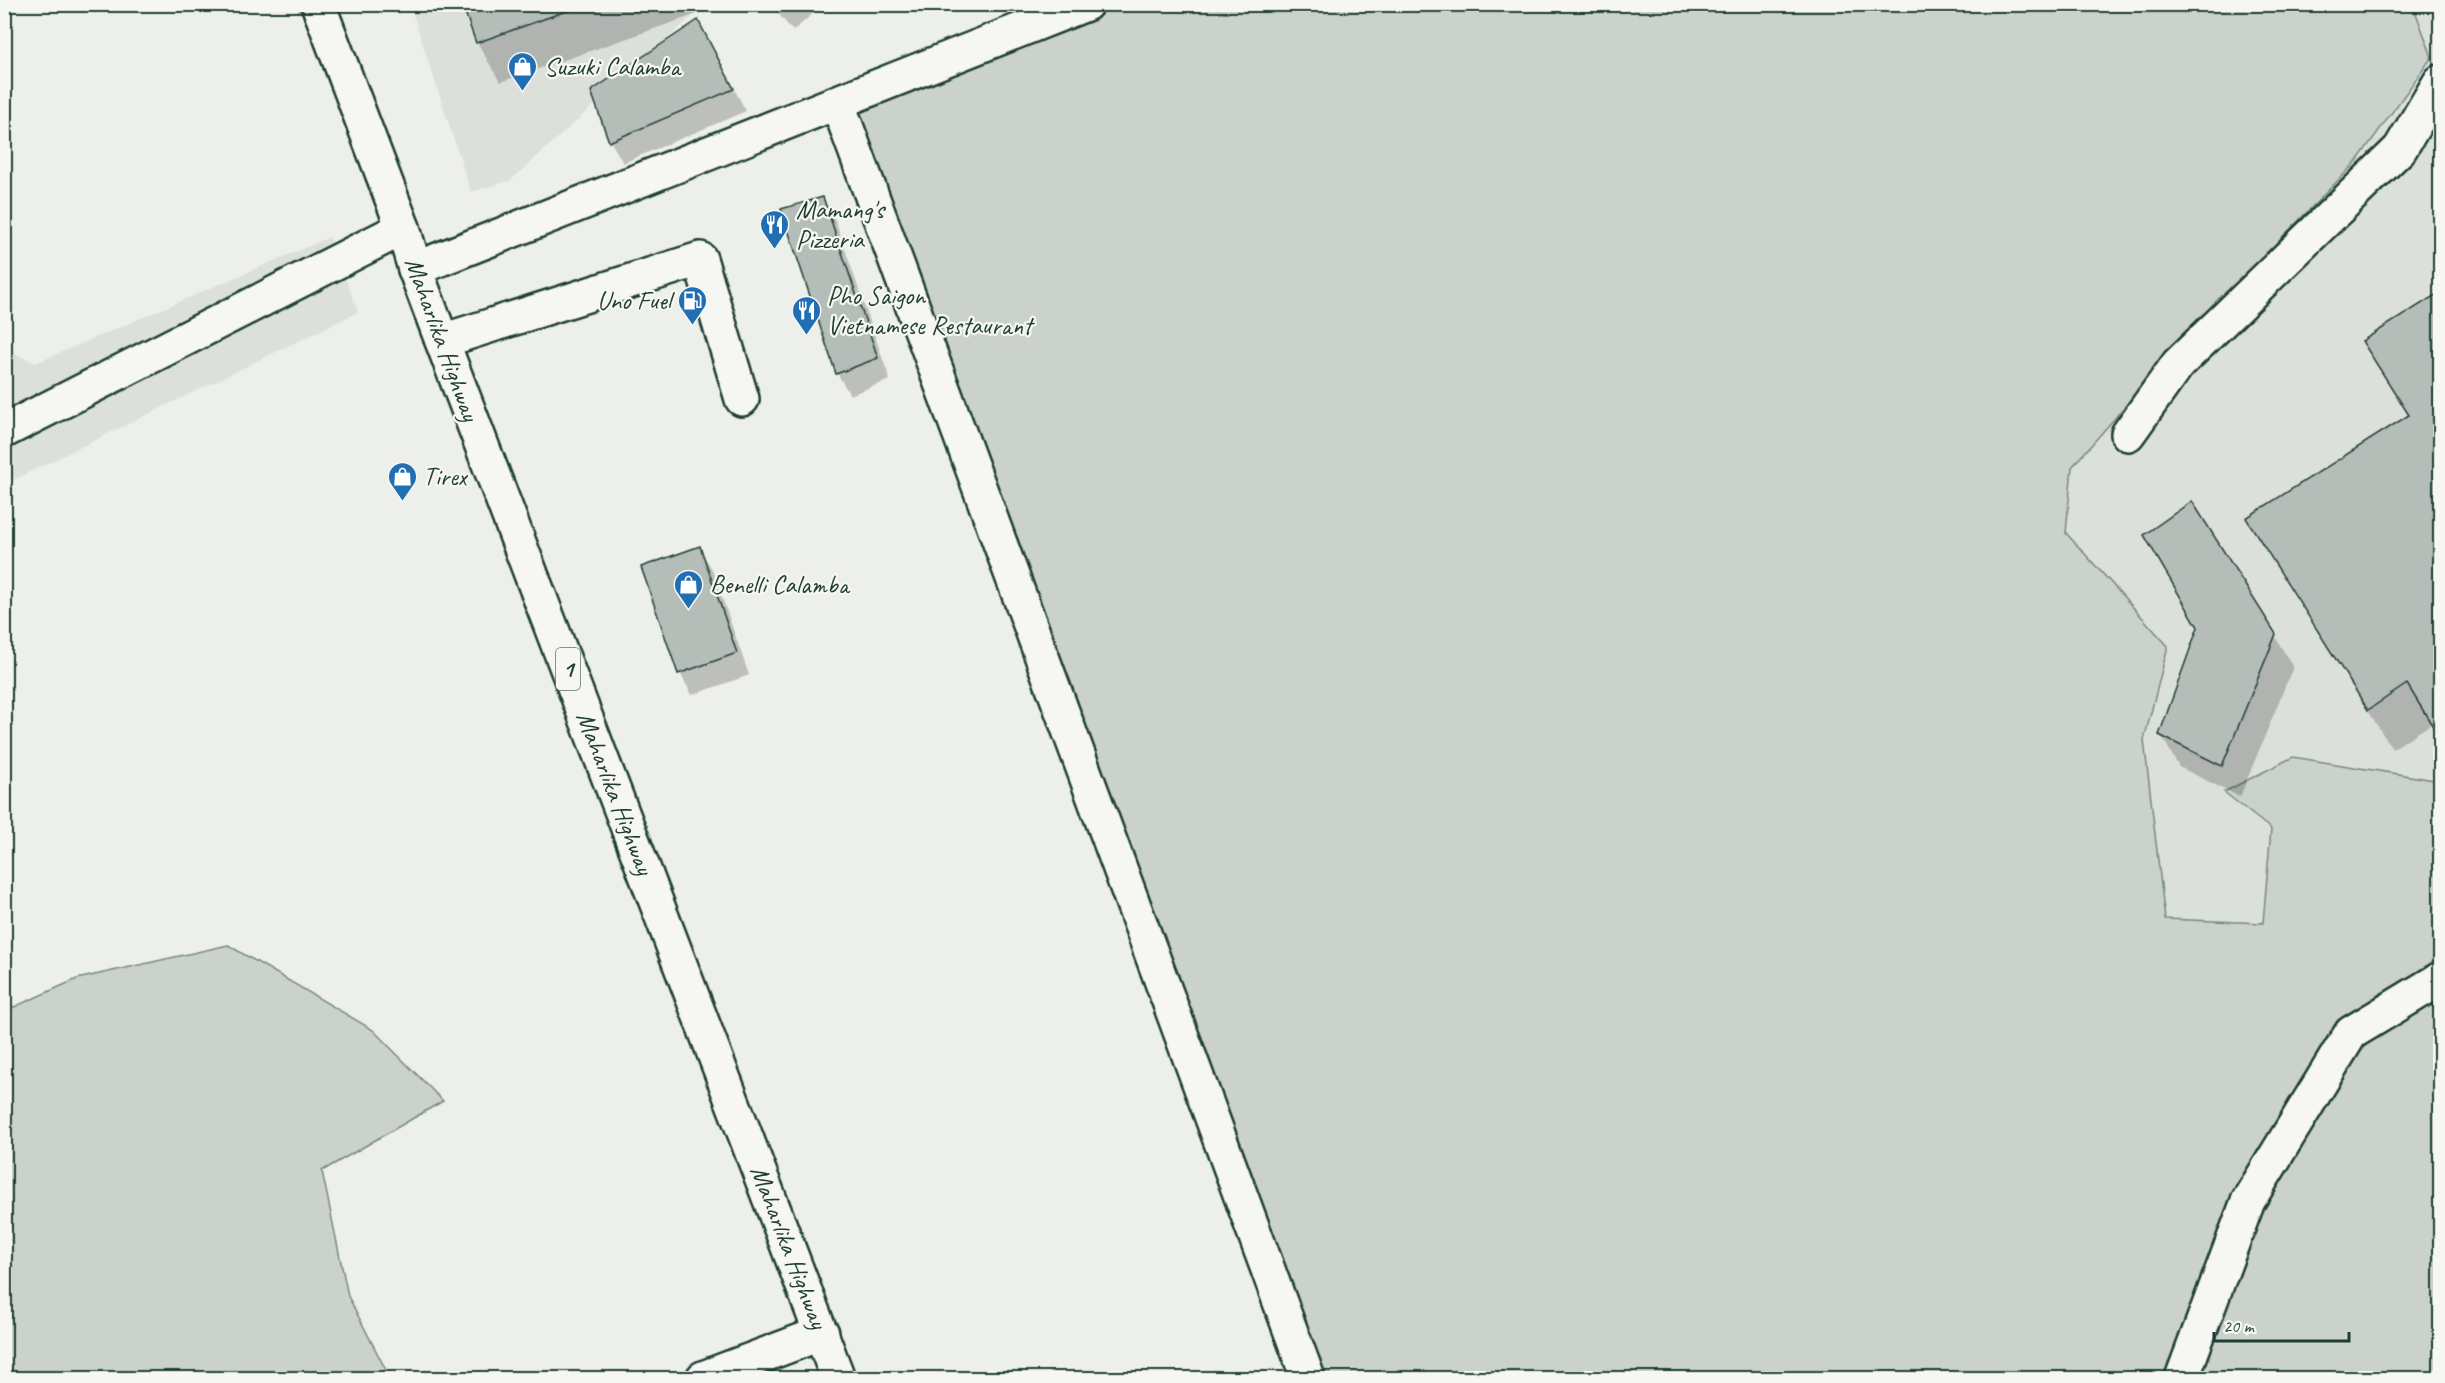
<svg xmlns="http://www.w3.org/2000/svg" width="2445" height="1383" viewBox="0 0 2445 1383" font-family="Caveat,sans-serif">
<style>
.built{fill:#dce0db}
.green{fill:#cbd2cc;stroke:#758880;stroke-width:1.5}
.shadow{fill:#0003}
.building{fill:#b4bdb8;stroke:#1f3d34;stroke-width:1.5}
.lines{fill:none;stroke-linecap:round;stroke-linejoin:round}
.minor-casing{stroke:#1f3d34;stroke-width:38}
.major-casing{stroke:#1f3d34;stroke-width:38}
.highway-casing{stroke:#1f3d34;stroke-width:38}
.minor{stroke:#f6f6f2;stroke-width:33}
.major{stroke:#f6f6f2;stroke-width:33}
.highway{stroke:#f6f6f2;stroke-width:33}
.labels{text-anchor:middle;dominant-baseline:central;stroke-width:4.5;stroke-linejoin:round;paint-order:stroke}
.shield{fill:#f6f6f2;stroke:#60746d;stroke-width:1.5}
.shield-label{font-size:24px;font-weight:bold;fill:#1f3d34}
.poi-label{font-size:26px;fill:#1f3d34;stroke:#f6f6f2;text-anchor:start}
.street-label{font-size:26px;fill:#1f3d34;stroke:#f6f6f2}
</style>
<rect width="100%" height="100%" fill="#edefea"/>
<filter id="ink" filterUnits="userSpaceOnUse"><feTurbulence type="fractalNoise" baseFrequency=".0167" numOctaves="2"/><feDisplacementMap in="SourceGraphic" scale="12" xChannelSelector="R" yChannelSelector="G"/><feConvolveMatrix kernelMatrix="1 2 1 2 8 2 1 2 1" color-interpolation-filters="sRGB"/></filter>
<g filter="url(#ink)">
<path class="built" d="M 410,5 L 705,5 L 511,180 L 471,192 Z
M 2413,5 L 2440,5 L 2440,781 L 2294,757 L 2263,923 L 2165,919 L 2066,533 L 2072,467 L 2432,57 Z
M 330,237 L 358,312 L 5,484 L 5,349 L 36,363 Z"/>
<path class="green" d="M 1091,5 L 2413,5 L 2432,57 L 2357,161 L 2197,324 L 2072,467 L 2066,533 L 2168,646 L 2144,740 L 2165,919 L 2263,923 L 2271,829 L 2224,792 L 2293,757 L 2440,781 L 2440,1378 L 1321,1378 L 846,112 Z
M 228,945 L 373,1030 L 443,1101 L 322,1171 L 348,1296 L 390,1378 L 5,1378 L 5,1011 L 77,979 Z"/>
<path class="shadow" d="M 464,4 L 726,4 L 500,82 L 477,42 Z
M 770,4 L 824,4 L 793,31 Z
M 710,44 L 746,111 L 623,163 L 611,142 L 592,92 Z
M 822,199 L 835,220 L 890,380 L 850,395 L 837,373 Z
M 2440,294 L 2440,738 L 2431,724 L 2392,749 L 2248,518 L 2409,417 L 2364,342 Z
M 699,548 L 712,569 L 749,675 L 692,695 L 680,673 Z
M 2274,635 L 2293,667 L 2240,797 L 2179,767 L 2161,735 Z"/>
<path class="building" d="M 462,4 L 586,4 L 476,43 Z
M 698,20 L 734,89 L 609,142 L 591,91 Z
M 823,197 L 878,358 L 836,374 L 781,209 Z
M 2440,292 L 2440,738 L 2407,684 L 2368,710 L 2246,518 L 2409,415 L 2362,341 Z
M 2192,501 L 2276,634 L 2222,766 L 2159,735 L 2198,627 L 2144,535 Z
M 700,546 L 737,653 L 678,674 L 641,567 Z"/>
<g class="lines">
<defs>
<path id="minor" d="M 838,104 L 1308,1378
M 415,269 L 1086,4
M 442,341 L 700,259 L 742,399
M 4,431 L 403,228
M 2128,434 L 2178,364 L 2400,149 L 2440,82
M 2182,1378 L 2248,1201 L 2351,1033 L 2440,979"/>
<path id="major" d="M 703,1378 L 822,1333"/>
<path id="highway" d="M 318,4 L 403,228 L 415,269 L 442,341 L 838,1378"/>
</defs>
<use href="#minor" class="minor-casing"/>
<use href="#major" class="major-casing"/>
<use href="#highway" class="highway-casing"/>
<use href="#minor" class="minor"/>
<use href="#major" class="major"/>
<use href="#highway" class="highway"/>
</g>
</g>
<defs>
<symbol id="shop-pin" viewBox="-11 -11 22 30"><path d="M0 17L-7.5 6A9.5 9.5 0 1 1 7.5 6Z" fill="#1f6fb2" stroke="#f6f6f2"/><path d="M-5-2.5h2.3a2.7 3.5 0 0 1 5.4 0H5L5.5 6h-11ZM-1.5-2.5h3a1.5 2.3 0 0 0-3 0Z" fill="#fff"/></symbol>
<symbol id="restaurant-pin" viewBox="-11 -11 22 30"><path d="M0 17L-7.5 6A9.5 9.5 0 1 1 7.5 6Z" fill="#1f6fb2" stroke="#f6f6f2"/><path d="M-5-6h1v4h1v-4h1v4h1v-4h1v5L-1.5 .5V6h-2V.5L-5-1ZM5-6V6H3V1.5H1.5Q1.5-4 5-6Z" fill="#fff"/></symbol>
<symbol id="fuel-pin" viewBox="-11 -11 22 30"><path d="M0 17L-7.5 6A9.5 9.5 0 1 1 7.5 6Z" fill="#1f6fb2" stroke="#f6f6f2"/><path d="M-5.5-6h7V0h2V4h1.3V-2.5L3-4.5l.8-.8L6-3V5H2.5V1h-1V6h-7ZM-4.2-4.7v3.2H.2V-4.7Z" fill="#fff"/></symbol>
</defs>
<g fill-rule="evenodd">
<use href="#shop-pin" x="506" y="50" width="33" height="45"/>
<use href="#restaurant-pin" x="758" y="208" width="33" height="45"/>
<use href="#fuel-pin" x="676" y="284" width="33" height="45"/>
<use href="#restaurant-pin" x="790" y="294" width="33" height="45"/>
<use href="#shop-pin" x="386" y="460" width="33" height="45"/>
<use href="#shop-pin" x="672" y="568" width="33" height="45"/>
</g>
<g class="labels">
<rect class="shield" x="556" y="648" width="24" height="42" rx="4.5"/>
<g class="shield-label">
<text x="568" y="669">1</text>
</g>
<g class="poi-label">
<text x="544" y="66">Suzuki Calamba</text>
<text x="796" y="209">Mamang's<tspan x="796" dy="30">Pizzeria</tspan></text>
<text x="827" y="295">Pho Saigon<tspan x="827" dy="30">Vietnamese Restaurant</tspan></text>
<text x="671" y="300" text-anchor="end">Uno Fuel</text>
<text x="423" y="476">Tirex</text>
<text x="710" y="584">Benelli Calamba</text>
</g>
<g class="street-label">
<text transform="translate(442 339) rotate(70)">Maharlika Highway</text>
<text transform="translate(615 793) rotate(69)">Maharlika Highway</text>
<text transform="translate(789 1247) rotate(69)">Maharlika Highway</text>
</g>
</g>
<rect width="2445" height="1383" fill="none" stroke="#f6f6f2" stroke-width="24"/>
<rect x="12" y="12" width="2421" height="1359" fill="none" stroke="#1f3d34" stroke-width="2" filter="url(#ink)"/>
<path d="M2214 1332v9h135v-9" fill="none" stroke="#1f3d34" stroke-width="3"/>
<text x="2223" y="1332" font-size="18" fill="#1f3d34" stroke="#f6f6f2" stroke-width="4.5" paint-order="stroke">20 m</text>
</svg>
